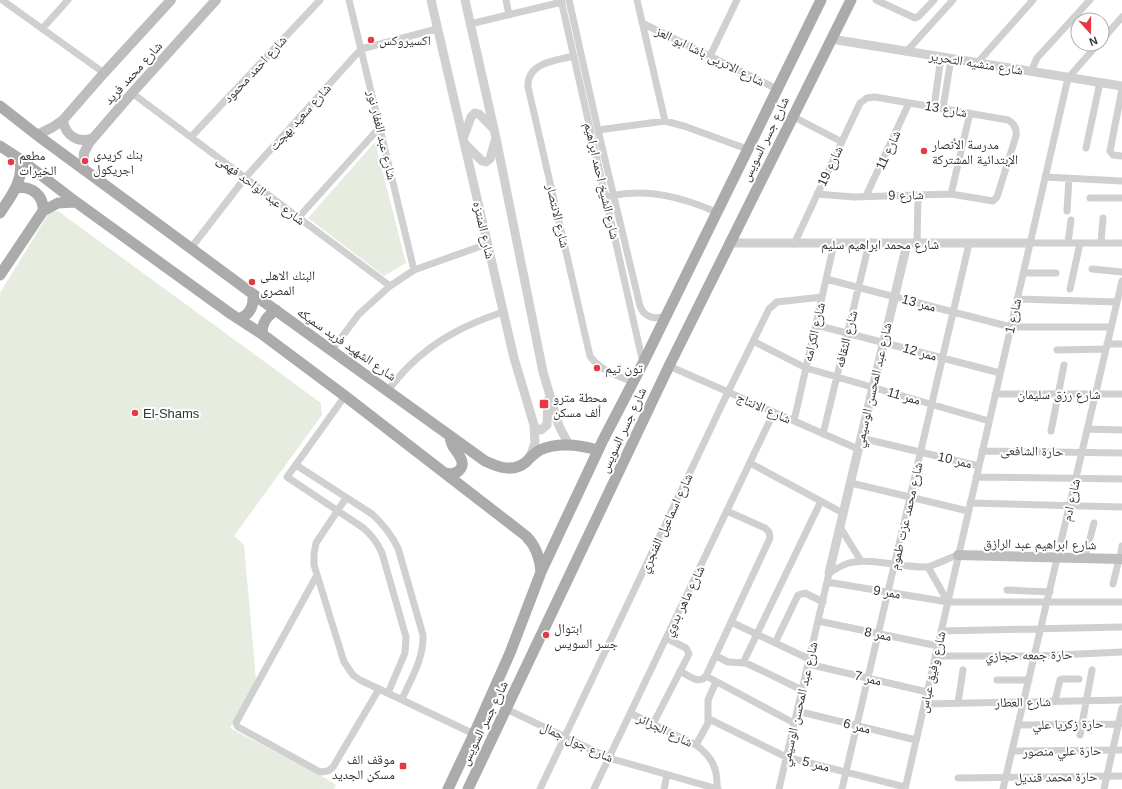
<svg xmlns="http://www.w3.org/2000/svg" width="1122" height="789" viewBox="0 0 1122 789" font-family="Arial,'Noto Naskh Arabic',sans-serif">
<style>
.green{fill:#e6ecdf}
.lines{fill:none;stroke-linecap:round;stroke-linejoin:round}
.minor{stroke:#d0d0d0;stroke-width:7}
.tertiary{stroke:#d0d0d0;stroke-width:9}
.secondary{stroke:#bdbdbd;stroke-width:10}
.primary{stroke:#ababab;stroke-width:11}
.poi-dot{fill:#e63946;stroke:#fff;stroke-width:1.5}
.labels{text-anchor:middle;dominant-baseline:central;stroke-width:4;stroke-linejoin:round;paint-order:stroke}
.poi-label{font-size:13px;fill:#333;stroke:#fff;text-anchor:start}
.street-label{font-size:13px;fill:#333;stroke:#fff}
</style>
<rect width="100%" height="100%" fill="#fff"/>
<path class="green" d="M 375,142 L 406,263 L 384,276 L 308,218 Z
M 58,211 L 321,403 L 322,415 L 234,536 L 244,545 L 256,680 L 230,728 L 327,779 L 336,785 L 334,789 L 0,789 L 0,293 L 49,213 Z"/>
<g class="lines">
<path class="minor" d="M 2,0 L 104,73
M 349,0 L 414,270
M 506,0 L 509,15
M 561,0 L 643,363
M 569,0 L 598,130 L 640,306 C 644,317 654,320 665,316
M 637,0 L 665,121
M 876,0 L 915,18 L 919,16 L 934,0
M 642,23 L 777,89
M 470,24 L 562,2
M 42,29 L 68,0
M 1102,40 L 1122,17
M 906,52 L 953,0
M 574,56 C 555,61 527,62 528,87 L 590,356 C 599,370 617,375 632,382
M 710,56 L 737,0
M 978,62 L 1033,0
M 1033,72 L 1033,67 L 1037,58 L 1090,0
M 1122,89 L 1110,151 L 1113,155 L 1122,156
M 132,93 L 390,286
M 934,107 L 941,57
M 943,108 L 951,59
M 792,116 L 842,142
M 598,130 L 665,121 L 684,126 L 747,149
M 191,137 L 320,0
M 1086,148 L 1100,82
M 1045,177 L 1122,181
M 951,194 L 970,113
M 610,196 C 647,188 682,197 716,212
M 866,196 L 909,103
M 1090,198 L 1122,198
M 1067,211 L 1069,178
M 298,218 L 380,127
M 1030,243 L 1122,243
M 1068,243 L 1071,220
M 1101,243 L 1103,218
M 794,244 L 860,103 L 867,98 L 875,97 L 1008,120 C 1015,124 1017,129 1016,136 L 997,197 L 993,201 L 951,194 L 854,197 L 817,194
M 917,244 L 918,195
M 191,248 L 245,178 L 361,49 L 437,29
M 1092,269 L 1122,272
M 1023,273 L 1056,273
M 826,279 L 1011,327 L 1111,327
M 1070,289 L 1080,243
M 1017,299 L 1117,302
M 816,325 L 1000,373
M 753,341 L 806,368 L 989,421
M 1107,344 L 1122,344
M 332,350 L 359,314 L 390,286 L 414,270 L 487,244
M 1057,350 L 1106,349
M 669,366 L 858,449
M 388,390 C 395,382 401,374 408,367 C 436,339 467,324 503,312
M 995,394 L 1122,394
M 345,396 L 287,477 L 362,527 C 371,534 377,542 382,553 L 406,637 L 405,653 L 388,693
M 794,421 L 834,244
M 1087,429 L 1122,430
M 1051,431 L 1064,365
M 823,434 L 869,244
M 861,438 L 979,466
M 982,451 L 1122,453
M 750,463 L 843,513
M 296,465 L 372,514 C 383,524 391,534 398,548 L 423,635 C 424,658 411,679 402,699
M 976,477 L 1122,479
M 851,483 L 968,511
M 346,498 L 316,543 L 314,554 L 314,565 L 344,662 L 353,675 L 360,680 L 474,734
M 970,503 L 1122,507
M 840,527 L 861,561
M 1085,558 L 1094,523
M 1120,559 L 1122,546
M 928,567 L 948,602
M 317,575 L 238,719 L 236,723 L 238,727 L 320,772 L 328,771 L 333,767 L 379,689
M 827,582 L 948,602 L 1122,602
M 1113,584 L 1119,559
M 1007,590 L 1050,592
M 818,621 L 938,646
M 731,622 L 809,659
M 941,631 L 1122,627
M 775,643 L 798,595 L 805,593 L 823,602
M 716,656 L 728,662 L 746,663 L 802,690
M 935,656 L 1035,656 L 1122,652
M 743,663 L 821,501
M 808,664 L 927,692
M 680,671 C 689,676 699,685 706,676 L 770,538 L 769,532 L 765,528 L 727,511
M 706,676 L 794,723
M 997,680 L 1029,680
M 1055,701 L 1060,680 L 1062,679 L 1079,679
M 958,703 L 963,670
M 925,704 L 1122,700
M 506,709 L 609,758 L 718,789
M 797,711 L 916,740
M 630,713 L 696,745 C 712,757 718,768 717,789
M 709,719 L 786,757 L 905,787
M 653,724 L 689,654 L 686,648 L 666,638
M 1018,725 L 1119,724
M 1080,735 L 1092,670
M 696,745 L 708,723 L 708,700 L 716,682
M 1012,751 L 1122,750
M 958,778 L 1122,776
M 540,789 L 728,392 L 769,309 L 777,302 L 822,297
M 594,789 L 774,412
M 664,789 L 667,775
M 779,789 L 829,573 C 836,569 842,565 849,563 C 870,557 904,568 926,567 C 931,567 951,557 958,555
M 842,789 L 969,244
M 905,789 L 1068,78 L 1098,44
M 1003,789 L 1122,281
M 1104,789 L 1122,708"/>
<path class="tertiary" d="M 431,0 L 514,358 L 534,425 L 535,443 L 530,457
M 465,0 L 496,138 L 543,372 L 559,426 L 569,445
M 831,39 L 1122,86
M 463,139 L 471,117 L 475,113 L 479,114 L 494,129
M 464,143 L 482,161 L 486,162 L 490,159 L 495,141
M 729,243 L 1030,243
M 534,428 L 541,430 L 547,425 L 548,400
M 829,573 L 907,244"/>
<path class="secondary" d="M 63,120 C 65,136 79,144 93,138
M 37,135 L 53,127 L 63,120 L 104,73 L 171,0
M 83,169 L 84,153 L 89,143 L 132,93 L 216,0
M 958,555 L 1122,559"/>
<path class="primary" d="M 0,106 L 37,135 L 253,294 L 485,461 C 498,467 513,473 526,462 C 531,457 534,453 540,450 C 558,442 580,445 598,450
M 0,146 L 20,159 L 76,202 L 231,314 L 262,334 L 345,396 L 526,536 C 536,546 540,558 541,572
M 16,188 C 32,185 44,196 43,211
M 0,213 C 11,196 24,181 20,159
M 0,275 L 43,211 L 58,203 L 76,202
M 239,319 C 250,314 254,307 253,294
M 262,334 C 262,323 266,317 276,310
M 446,473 C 455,476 466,469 461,459 C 457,449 451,449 450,436
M 448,789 L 474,734 L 510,653 L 541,572 L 603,440 L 643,363 L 821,0
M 468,789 L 669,366 L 851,0"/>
</g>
<g class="poi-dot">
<circle cx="371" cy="40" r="4"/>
<circle cx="924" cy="151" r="4"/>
<circle cx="85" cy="161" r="4"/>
<circle cx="11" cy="162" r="4"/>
<circle cx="252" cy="282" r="4"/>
<circle cx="597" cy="368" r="4"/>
<rect x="539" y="399" width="10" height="10" rx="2"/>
<circle cx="135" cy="413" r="4"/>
<circle cx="546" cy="635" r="4"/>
<rect x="399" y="762" width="8" height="8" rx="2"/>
</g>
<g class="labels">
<g class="poi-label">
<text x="379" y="40">اكسيروكس</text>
<text x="932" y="144">مدرسة الأنصار<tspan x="932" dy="15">الإبتدائية المشتركة</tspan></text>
<text x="93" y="154">بنك كريدى<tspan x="93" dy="15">اجريكول</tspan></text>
<text x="19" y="155">مطعم<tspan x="19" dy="15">الخيرات</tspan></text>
<text x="260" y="275">البنك الاهلى<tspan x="260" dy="15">المصرى</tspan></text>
<text x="605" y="368">تون تيم</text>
<text x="553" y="397">محطة مترو<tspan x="553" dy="15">ألف مسكن</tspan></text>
<text x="143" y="413">El-Shams</text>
<text x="554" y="628">ابتوال<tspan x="554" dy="15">جسر السويس</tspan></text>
<text x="395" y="759" text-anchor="end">موقف الف<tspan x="395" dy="15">مسكن الجديد</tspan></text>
</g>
<g class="street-label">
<text transform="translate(710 56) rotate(26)">شارع الاتربى باشا ابو العز</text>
<text transform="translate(976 63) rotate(9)">شارع منشيه التحرير</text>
<text transform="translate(255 69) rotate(-47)">شارع احمد محمود</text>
<text transform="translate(133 73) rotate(-48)">شارع محمد فريد</text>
<text transform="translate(946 109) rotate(10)">شارع 13</text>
<text transform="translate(300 117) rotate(-48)">شارع سعيد بهجت</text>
<text transform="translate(382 135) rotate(77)">شارع عبد الغفار نور</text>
<text transform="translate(765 139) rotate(-64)">شارع جسر السويس</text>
<text transform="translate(888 150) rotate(-65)">شارع 11</text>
<text transform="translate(830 166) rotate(-65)">شارع 19</text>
<text transform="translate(602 181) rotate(77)">شارع الشيخ احمد ابراهيم</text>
<text transform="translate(261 190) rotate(37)">شارع عبد الواحد فهمى</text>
<text transform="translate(906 195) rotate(-1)">شارع 9</text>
<text transform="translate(558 216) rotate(77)">شارع الانتصار</text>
<text transform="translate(484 230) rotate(77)">شارع المنتزه</text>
<text x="880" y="244">شارع محمد ابراهيم سليم</text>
<text transform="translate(919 303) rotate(15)">ممر 13</text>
<text transform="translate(1013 316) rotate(-77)">شارع 1</text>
<text transform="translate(814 332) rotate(-77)">شارع الكرامه</text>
<text transform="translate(846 339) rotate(-76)">شارع الثقافه</text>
<text transform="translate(347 344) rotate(35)">شارع الشهيد فريد سميكه</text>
<text transform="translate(920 352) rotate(15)">ممر 12</text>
<text transform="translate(873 385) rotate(-77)">شارع عبد المحسن الوسيمي</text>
<text x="1059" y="394">شارع رزق سليمان</text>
<text transform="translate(904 396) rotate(16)">ممر 11</text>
<text transform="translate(764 408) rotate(24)">شارع الانتاج</text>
<text transform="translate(623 430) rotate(-65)">شارع جسر السويس</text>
<text transform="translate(1032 451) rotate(1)">حارة الشافعى</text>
<text transform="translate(955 460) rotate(13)">ممر 10</text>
<text transform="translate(1071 500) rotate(-77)">شارع ادم</text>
<text transform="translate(906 516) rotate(-77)">شارع محمد عزت طموم</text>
<text transform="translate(666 523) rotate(-65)">شارع اسماعيل الفنجري</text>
<text transform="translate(1040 544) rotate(1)">شارع ابراهيم عبد الرازق</text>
<text transform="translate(887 592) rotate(9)">ممر 9</text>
<text transform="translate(684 601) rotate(-64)">شارع ماهر بدوي</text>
<text transform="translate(878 634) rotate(11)">ممر 8</text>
<text transform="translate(1029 655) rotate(-1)">حارة جمعه حجازي</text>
<text transform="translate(932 672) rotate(-77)">شارع وفيق عباس</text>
<text transform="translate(868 678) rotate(13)">ممر 7</text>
<text transform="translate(1023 702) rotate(-1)">شارع العطار</text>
<text transform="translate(799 704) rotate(-77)">شارع عبد المحسن الوسيمي</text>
<text transform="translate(484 723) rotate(-64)">شارع جسر السويس</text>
<text transform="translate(1068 724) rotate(-1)">حارة زكريا علي</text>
<text transform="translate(857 726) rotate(14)">ممر 6</text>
<text transform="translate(665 730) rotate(26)">شارع الجزائر</text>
<text transform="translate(577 742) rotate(25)">شارع جول جمال</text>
<text transform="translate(1062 751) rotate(-1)">حارة علي منصور</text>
<text transform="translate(816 764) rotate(14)">ممر 5</text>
<text transform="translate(1056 777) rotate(-1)">حارة محمد قنديل</text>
</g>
</g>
<g transform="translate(1090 32) rotate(159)"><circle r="19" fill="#ffffff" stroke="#adadad"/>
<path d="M0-3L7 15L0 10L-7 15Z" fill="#e63946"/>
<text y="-6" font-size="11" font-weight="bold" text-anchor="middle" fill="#333333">N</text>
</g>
</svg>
